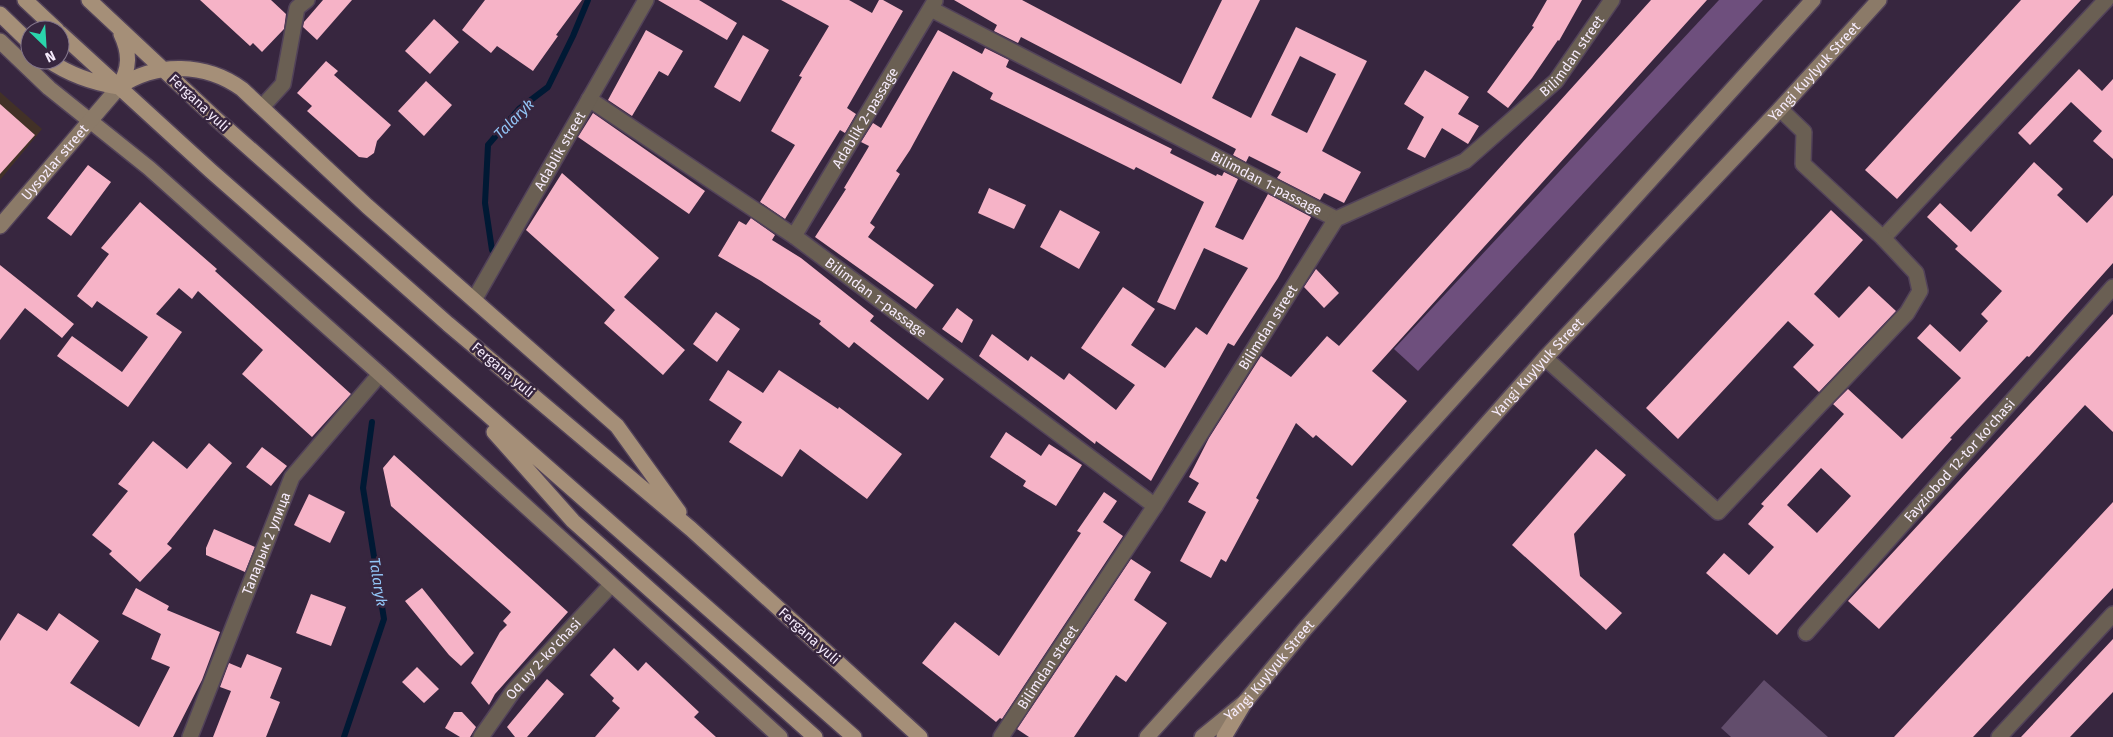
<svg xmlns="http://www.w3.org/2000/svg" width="2113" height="737" viewBox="0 0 2113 737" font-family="'Fira Sans',sans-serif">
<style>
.industrial{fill:#423127}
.green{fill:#624d6c}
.forest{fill:#6e4f7d}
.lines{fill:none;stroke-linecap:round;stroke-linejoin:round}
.stream{stroke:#001934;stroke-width:6}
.building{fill:#f6b3c7;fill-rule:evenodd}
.street-casing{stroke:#524259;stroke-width:18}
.secondary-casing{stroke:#524259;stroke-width:18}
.primary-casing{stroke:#524259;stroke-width:18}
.street{stroke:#6a5f53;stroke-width:15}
.secondary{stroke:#8b7a68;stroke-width:15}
.primary{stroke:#a58f78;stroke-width:15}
.labels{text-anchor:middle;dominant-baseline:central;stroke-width:5;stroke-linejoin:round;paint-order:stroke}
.street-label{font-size:14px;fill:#f6ebfc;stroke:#37263f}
.water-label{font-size:15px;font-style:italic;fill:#92c5f6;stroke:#37263f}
</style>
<rect width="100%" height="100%" fill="#37263f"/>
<path class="industrial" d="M 0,92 L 42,129 L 0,180 Z"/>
<path class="green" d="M 1764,680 L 1828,737 L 1731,737 L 1721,728 Z"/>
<path class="forest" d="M 1719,0 L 1763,0 L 1418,371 L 1394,349 Z"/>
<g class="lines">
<path class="stream" d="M 492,250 L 485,203 L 488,145 L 519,109 L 548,87 L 573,36 L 588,0
M 344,737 L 384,619 L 363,488 L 372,422"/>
</g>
<path class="building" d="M 200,0 L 271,0 L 286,14 L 284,29 L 262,52 L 253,43 L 250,46 Z
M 323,0 L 352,0 L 317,40 L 303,27 L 304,22 Z
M 485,0 L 582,0 L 556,35 L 558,36 L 533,71 L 497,46 L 491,53 L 462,30 Z
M 658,0 L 699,0 L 737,23 L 727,40 Z
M 781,0 L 849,0 L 872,13 L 879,0 L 883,0 L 903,11 L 847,108 L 856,114 L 845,133 L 840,130 L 785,219 L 760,202 L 795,145 L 771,131 L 802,77 L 799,76 L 829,26 Z
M 954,0 L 1022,0 L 1181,84 L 1222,0 L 1260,0 L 1212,98 L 1251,118 L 1296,27 L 1367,61 L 1322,151 L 1361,172 L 1344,203 L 1324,193 L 1320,200 L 1277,178 L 1281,172 L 1249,156 L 1246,162 L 1233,155 L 1236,149 L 1021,37 L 1018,43 L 994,31 L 997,25 ZM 1300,56 L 1336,74 L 1307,133 L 1271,115 Z
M 1547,0 L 1582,0 L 1559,41 L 1558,40 L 1532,78 L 1508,108 L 1487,92 L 1534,27 L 1532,26 Z
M 1651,0 L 1707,0 L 1372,371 L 1407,401 L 1352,466 L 1316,435 L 1313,438 L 1296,423 L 1256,498 L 1259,500 L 1226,562 L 1221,559 L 1211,578 L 1180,561 L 1206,512 L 1188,502 L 1199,483 L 1189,477 L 1209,438 L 1261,356 L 1291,377 L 1327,336 L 1339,346 Z
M 2021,0 L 2081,0 L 1897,199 L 1865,170 Z
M 434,19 L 459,42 L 430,74 L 405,51 Z
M 646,30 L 683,51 L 668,76 L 659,71 L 632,116 L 608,100 Z
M 938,30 L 982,54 L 985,48 L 1009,60 L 1006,67 L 1172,149 L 1170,153 L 1216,176 L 1217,174 L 1222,176 L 1224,172 L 1238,179 L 1215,227 L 1243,240 L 1268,194 L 1311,217 L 1278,278 L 1234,346 L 1228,343 L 1151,481 L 1096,441 L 1095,444 L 979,356 L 992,334 L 1028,361 L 1031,356 L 1064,380 L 1069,373 L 1116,410 L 1135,385 L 1081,348 L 1123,287 L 1155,309 L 1131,345 L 1165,368 L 1196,327 L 1207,335 L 1248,268 L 1204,248 L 1175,310 L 1157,302 L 1204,202 L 1136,167 L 1134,170 L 990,99 L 993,93 L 953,71 L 910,150 L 896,171 L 900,174 L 870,223 L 875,227 L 868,237 L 934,285 L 916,309 L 815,237 L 846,189 L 844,188 L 868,148 L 869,146 L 861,142 L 873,123 L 881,128 Z
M 743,35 L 769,50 L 740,102 L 714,87 Z
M 326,61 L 338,71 L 334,75 L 391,125 L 377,141 L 374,153 L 367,158 L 359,157 L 307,111 L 312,106 L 297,93 Z
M 2079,69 L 2102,91 L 2113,79 L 2113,159 L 2093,141 L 2102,131 L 2071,102 L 2030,145 L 2018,133 Z
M 1425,70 L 1469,97 L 1458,114 L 1479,126 L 1468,144 L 1442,128 L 1425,158 L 1407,149 L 1424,117 L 1404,104 Z
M 426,81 L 452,105 L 424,136 L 398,111 Z
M 0,104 L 35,135 L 0,174 Z
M 593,113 L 705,191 L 689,214 L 578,137 Z
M 2034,162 L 2063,189 L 2057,195 L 2087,223 L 2113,195 L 2113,263 L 2029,357 L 2027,356 L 1950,438 L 1952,439 L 1777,635 L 1706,573 L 1724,553 L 1749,575 L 1774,547 L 1748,524 L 1764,506 L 1761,504 L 1844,414 L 1833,404 L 1848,389 L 1902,439 L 1961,378 L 1917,338 L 1930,324 L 1960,352 L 1988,321 L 1981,314 L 2002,291 L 1955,249 L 1958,246 L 1927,217 L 1940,203 L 1971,232 ZM 1821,468 L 1851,496 L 1817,533 L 1787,505 Z
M 88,165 L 111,182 L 71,236 L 47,218 Z
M 562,173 L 659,258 L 624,297 L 685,350 L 663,375 L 604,323 L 615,310 L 526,230 Z
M 989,188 L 1026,205 L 1014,229 L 978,213 Z
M 140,202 L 217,269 L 215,271 L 351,394 L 312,437 L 242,374 L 263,350 L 198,291 L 192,299 L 179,288 L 156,314 L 182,332 L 128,407 L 57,356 L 72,336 L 122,372 L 148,337 L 97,301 L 92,308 L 77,296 L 109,254 L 101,248 Z
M 1060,210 L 1100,232 L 1079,269 L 1040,247 Z
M 1831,210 L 1863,240 L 1814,294 L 1839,318 L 1869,286 L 1896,311 L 1819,392 L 1793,367 L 1814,345 L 1788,321 L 1678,439 L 1646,408 Z
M 751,218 L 775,235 L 772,240 L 801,258 L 874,316 L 870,321 L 944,379 L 928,400 L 854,342 L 849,348 L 819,324 L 821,321 L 761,281 L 718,256 L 739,221 L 746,225 Z
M 0,265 L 74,324 L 62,338 L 25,308 L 0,340 Z
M 1316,269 L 1339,293 L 1324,308 L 1304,287 Z
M 957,308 L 973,320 L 962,343 L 942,329 Z
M 716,312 L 740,329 L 717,362 L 693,344 Z
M 2113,314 L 2113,432 L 2085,405 L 1879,629 L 1848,601 Z
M 728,370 L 763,393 L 779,370 L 838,409 L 839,407 L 902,454 L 867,499 L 800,449 L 782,477 L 729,442 L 742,422 L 709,400 Z
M 1006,432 L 1041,456 L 1049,444 L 1082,465 L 1056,506 L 1023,486 L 1026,481 L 990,457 Z
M 153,441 L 187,469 L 209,443 L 232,463 L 167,544 L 172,548 L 140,582 L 109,554 L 112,551 L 92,535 L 128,491 L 118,484 Z
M 262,447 L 287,466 L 271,486 L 246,467 Z
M 1596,449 L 1626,475 L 1574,534 L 1580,576 L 1622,613 L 1606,630 L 1512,545 Z
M 394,455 L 568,612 L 495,694 L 489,705 L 471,683 L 500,632 L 507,625 L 503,621 L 511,612 L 391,506 L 383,468 Z
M 1104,492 L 1117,501 L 1103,522 L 1123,536 L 1002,719 L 1000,718 L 996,722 L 922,663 L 955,622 L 999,656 L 1081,533 L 1077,531 Z
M 309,494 L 345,512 L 330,543 L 294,525 Z
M 2113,502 L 2113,588 L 2067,637 L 1973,737 L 1894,737 Z
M 214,529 L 255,547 L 245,572 L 206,555 L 206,548 Z
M 1131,559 L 1151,572 L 1134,600 L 1167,623 L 1126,682 L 1116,675 L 1074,737 L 1029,737 L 1017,729 Z
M 136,588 L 169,606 L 167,610 L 220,632 L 202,680 L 173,737 L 0,737 L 0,641 L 18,613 L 47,631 L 59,613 L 99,641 L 70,683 L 139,727 L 170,667 L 151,659 L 161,634 L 122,614 Z
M 422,588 L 474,653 L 461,666 L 449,655 L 405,601 Z
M 311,594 L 346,607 L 331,646 L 296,633 Z
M 2113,639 L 2113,692 L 2070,737 L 2021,737 Z
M 614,648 L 638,671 L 646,662 L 699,712 L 694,717 L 716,737 L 595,737 L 620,708 L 612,701 L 614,698 L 590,675 Z
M 247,654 L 282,668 L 270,698 L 280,702 L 266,737 L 213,737 L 231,691 L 220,687 L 229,663 L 241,668 Z
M 417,667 L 439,689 L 424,703 L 402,682 Z
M 547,679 L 564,694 L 527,737 L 515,737 L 507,727 Z
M 454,712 L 462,712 L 476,727 L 470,737 L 460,737 L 445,728 Z"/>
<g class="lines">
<defs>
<g id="street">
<path id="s1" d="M 931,9 L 1336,219"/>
<path id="s2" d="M 589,99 L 794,236 L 1155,506"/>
<path d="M 262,107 L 283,84 L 297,8 L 307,0"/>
<path id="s3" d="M 794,236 L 935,1"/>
<path d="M 1883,238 L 2106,0"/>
<path id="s4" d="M 474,300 L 646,0"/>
<path d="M 1545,358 L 1718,512 L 1907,313 L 1920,291 L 1916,273 L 1883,238 L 1803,164 L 1804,132 L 1780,109"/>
<path id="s5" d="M 1806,633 L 2113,287"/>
<path id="s6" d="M 190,737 L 292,477 L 380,374"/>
<path id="s7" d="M 481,737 L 514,690 L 611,585"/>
<path id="s8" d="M 1001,737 L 1155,506 L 1336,219 L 1465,161 L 1556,81 L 1612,0"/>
<path d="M 1999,737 L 2113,614"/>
</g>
<g id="secondary">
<path d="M 0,41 L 49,88 L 149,168 L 380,374 L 780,737"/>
<path id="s9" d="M 0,226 L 119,87"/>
<path d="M 1147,737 L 1813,0"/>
<path id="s10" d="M 1202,737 L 1245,702 L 1304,630 L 1545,358 L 1780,109 L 1879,0"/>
</g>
<path id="primary" d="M 25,0 L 57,30
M 89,0 L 214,117 L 448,324 L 691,529 L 920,737
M 0,14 L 30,43
M 60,33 L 211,171 L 854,737
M 48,60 C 70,75 93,83 119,87 C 157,61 206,63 242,89 L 367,206 L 617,426 L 679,512
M 119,87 C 130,68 130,53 121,34
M 494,432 L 573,521 L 815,737
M 1224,737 L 1245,702"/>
</defs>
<use href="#street" class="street-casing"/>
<use href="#secondary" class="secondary-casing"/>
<use href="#primary" class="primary-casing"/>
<use href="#street" class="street"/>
<use href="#secondary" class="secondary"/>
<use href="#primary" class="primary"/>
</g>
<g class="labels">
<g class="street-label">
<text stroke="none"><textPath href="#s8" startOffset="909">Bilimdan street</textPath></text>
<text stroke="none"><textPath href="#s10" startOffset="905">Yangi Kuylyuk Street</textPath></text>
<text transform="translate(199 103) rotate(43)">Fergana yuli</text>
<text stroke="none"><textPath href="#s3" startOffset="138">Аdаblik 2-passage</textPath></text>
<text stroke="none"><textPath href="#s4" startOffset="172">Adablik street</textPath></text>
<text stroke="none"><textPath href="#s9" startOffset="84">Uysozlar street</textPath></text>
<text stroke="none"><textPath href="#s1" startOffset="378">Bilimdan 1-passage</textPath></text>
<text stroke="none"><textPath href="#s2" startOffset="349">Bilimdan 1-passage</textPath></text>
<text stroke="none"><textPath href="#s8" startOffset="489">Bilimdan street</textPath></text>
<text stroke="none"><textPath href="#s10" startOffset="500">Yangi Kuylyuk Street</textPath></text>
<text transform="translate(503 370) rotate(40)">Fergana yuli</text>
<text stroke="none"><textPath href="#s5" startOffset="231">Fayziobod 12-tor ko'chasi</textPath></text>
<text stroke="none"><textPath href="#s6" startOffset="208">Таларык 2 улица</textPath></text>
<text transform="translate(809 636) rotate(42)">Fergana yuli</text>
<text stroke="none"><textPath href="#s7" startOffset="100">Oq uy 2-ko'chasi</textPath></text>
<text stroke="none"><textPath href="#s8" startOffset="84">Bilimdan street</textPath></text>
<text stroke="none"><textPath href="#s10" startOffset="95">Yangi Kuylyuk Street</textPath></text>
</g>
<g class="water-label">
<text transform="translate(514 119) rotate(-45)">Talaryk</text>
<text transform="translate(378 582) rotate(81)">Talaryk</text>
</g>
</g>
<g transform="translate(45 45) rotate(155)"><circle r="24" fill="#37263f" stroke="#83758b"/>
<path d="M0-4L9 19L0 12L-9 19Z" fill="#2ad5ac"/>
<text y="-8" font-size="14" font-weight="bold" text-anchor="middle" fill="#f6ebfc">N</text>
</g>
</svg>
